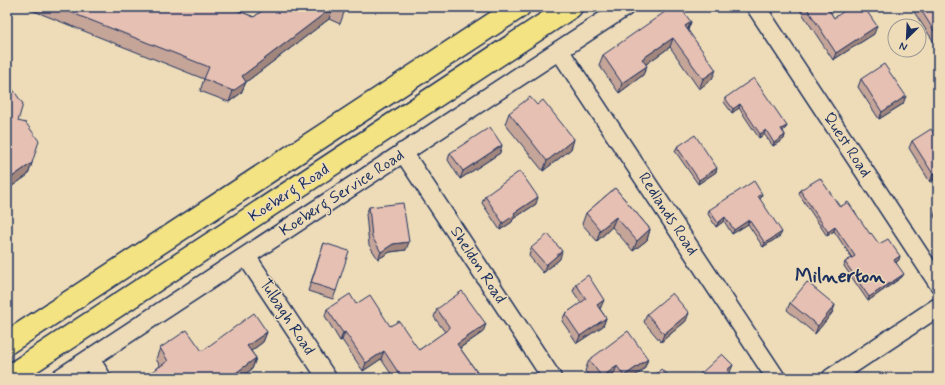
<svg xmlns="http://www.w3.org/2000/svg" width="945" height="385" viewBox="0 0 945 385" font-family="Mynerve,sans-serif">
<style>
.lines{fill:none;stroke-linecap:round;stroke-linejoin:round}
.minor-casing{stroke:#1b2f5e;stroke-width:21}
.primary-casing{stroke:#1b2f5e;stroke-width:25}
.minor{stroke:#eedcb9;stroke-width:18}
.primary{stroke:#f4e382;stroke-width:22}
.wall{fill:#c6a599;stroke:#1b2f5e}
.shaded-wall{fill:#a1867d;stroke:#1b2f5e}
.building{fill:#e6c0b2;stroke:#1b2f5e}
.labels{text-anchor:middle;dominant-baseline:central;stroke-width:3;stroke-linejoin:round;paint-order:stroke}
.street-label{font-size:16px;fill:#1b2f5e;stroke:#eedcb9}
.district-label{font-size:20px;font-weight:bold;fill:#1b2f5e;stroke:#eedcb9}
</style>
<rect width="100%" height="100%" fill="#eedcb9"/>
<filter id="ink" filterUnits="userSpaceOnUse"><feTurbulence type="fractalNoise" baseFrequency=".025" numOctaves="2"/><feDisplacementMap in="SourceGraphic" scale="8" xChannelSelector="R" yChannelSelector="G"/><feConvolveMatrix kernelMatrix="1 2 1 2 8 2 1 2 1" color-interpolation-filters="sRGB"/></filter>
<g filter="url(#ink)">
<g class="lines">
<defs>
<path id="minor" d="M 756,7 L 938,283
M 559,50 L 776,378
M 403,152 L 552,378
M 246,256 L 327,378
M 90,359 L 102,378
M 60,378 L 625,7
M 831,378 L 938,307"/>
<path id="primary" d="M 7,343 L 519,7
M 7,378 L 571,7"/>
</defs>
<use href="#minor" class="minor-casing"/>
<use href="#primary" class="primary-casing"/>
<use href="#minor" class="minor"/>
<use href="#primary" class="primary"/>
</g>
<path class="wall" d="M 24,7 L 229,7 L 254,17 L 267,7 L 346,7 L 340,24 L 329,19 L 246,82 L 241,93 L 229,102 L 200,91 L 204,79 Z
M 798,7 L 827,7 L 834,18 L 874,34 L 833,60 Z
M 909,7 L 938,7 L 938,48 L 912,9 L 911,9 Z
M 691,22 L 688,30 L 712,79 L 699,89 L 670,47 L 646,64 L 643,75 L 619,93 L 599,65 L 603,55 Z
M 861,79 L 903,104 L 879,119 L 858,87 Z
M 7,81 L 18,121 L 32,163 L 28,175 L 8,189 L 7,188 Z
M 725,98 L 787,126 L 785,129 L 783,131 L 785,135 L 784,139 L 773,146 L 764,134 L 759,138 L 739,108 L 732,113 L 724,102 Z
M 537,105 L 574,139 L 571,149 L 543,171 L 505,124 L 509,113 Z
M 938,140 L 938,177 L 930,182 L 909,148 L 912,141 Z
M 677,147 L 716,172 L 698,184 L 675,151 Z
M 450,153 L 500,153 L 460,179 L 448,160 Z
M 615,188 L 650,229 L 647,240 L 633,251 L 612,227 L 597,241 L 582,224 L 586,213 Z
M 800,190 L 840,207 L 870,234 L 879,244 L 899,260 L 896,262 L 902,277 L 868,301 L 844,266 L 845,262 L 852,258 L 834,231 L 827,236 L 799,194 Z
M 485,196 L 536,204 L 513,219 L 512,222 L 500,230 L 482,203 Z
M 761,198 L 759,199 L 780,236 L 763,247 L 748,224 L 732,234 L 724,221 L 716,227 L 708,214 L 709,210 Z
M 369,207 L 406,250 L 390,252 L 378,259 L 369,245 L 366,214 Z
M 937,208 L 938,208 L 938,222 L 934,216 Z
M 324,243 L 336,291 L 333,299 L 308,291 Z
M 531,248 L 560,259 L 543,273 L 529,256 Z
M 576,284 L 601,307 L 600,309 L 606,318 L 603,326 L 577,343 L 562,321 L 565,314 L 581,303 L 573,291 Z
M 790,303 L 835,305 L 832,313 L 815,334 L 787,310 Z
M 356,304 L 390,326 L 419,350 L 445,332 L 434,317 L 437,309 L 483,332 L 460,348 L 481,378 L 394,378 L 381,359 L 363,371 L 342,340 L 340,341 L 325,316 L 327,309 Z
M 647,314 L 686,321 L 661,342 L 644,322 Z
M 267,332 L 263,342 L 251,351 L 256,358 L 252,369 L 240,378 L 148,378 L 150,373 L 160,366 L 156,359 L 160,348 L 202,351 Z
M 648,359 L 644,369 L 633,378 L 614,378 L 613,376 L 610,378 L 591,378 L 585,371 L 589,360 Z"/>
<path class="shaded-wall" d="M 333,7 L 329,19 L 246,82 L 241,93 L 229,102 L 233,91 L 242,76 Z
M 691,22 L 687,31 L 685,26 Z
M 877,26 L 874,34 L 833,60 L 836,53 Z
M 673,38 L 670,47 L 639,69 L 642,59 Z
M 647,66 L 643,75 L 619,93 L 622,83 Z
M 716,70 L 712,79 L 699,89 L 703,79 Z
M 906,96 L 903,104 L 879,119 L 882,112 Z
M 740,104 L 739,108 L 732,113 L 733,109 Z
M 787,126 L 785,129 L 780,133 L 781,129 Z
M 766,130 L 764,134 L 759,138 L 760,134 Z
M 785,135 L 784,139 L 773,146 L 774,143 Z
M 574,139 L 571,149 L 543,171 L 547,161 Z
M 502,145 L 500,153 L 460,179 L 463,171 Z
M 32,163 L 28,175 L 8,189 L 12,177 Z
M 717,168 L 716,172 L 698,184 L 699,180 Z
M 938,171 L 938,177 L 930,182 L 933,174 Z
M 762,194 L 761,198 L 756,200 L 758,196 Z
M 538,197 L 536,204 L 513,219 L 512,222 L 500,230 L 503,223 L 514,213 Z
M 616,217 L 612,227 L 597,241 L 600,230 Z
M 725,217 L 724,221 L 716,227 L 718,223 Z
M 749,220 L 748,224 L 732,234 L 734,230 Z
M 835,227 L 834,231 L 827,236 L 828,232 Z
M 650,229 L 647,240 L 633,251 L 637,241 Z
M 782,232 L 780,236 L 763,247 L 765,243 Z
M 409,242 L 406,250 L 390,252 L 378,259 L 381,252 L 393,244 Z
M 562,251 L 560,259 L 543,273 L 546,265 Z
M 900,256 L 899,260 L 893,264 L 894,260 Z
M 904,274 L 902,277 L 868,301 L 869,297 Z
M 604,300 L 601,307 L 594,312 L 597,305 Z
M 835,305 L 832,313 L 815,334 L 818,326 Z
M 689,313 L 686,321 L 661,342 L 664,334 Z
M 606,318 L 603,326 L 577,343 L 580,336 Z
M 486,324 L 483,332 L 454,352 L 457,344 Z
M 267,332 L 263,342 L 243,357 L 247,346 Z
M 345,332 L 342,340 L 340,341 L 343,333 Z
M 384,351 L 381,359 L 363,371 L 366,363 Z
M 256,358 L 252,369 L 240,378 L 229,378 Z
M 648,359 L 644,369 L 633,378 L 624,378 L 624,376 Z
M 733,365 L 730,372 L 724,378 L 727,370 Z
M 617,366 L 613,376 L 610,378 L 601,378 L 602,377 Z"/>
<path class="building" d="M 57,7 L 229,7 L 254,17 L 267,7 L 346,7 L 344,12 L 333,7 L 242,76 L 246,82 L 233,91 L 204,79 L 209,67 Z
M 672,7 L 680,7 L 691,22 L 685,26 L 716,70 L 703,79 L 673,38 L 642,59 L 647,66 L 622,83 L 603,55 Z
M 806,7 L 827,7 L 834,18 L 850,7 L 864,7 L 877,26 L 836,53 Z
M 919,7 L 938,7 L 938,37 Z
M 884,64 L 906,96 L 882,112 L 861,79 Z
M 754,78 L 787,126 L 781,129 L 785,135 L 774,143 L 766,130 L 760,134 L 740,104 L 733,109 L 725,98 Z
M 7,81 L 23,104 L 18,121 L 26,123 L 39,141 L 32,163 L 12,177 L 7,176 Z
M 530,97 L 537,105 L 543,100 L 574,139 L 547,161 L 509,113 Z
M 490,127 L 502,145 L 463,171 L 450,153 Z
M 931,129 L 938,140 L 938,171 L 933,174 L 912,141 Z
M 695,135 L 717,168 L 699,180 L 677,147 Z
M 520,171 L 538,197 L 514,213 L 515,215 L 503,223 L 485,196 Z
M 820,178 L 840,207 L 848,202 L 870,234 L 871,233 L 879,244 L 888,239 L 900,256 L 894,260 L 904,274 L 869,297 L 845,262 L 855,256 L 835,227 L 828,232 L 800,190 Z
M 754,181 L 762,194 L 758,196 L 782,232 L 765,243 L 749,220 L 734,230 L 725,217 L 718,223 L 709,210 Z
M 615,188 L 650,229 L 637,241 L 616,217 L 600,230 L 586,213 Z
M 403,203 L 409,242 L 393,244 L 381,252 L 372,237 L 369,207 Z
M 548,234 L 562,251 L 546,265 L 531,248 Z
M 324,243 L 349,251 L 336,291 L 311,283 Z
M 588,275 L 604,300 L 597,305 L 606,318 L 580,336 L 565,314 L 586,299 L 576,284 Z
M 807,282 L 835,305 L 818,326 L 790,303 Z
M 462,291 L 486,324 L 457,344 L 481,378 L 455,378 L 454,377 L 453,378 L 402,378 L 384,351 L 366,363 L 345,332 L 343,333 L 327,309 L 350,294 L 356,304 L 370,295 L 390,326 L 399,321 L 419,350 L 450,328 L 437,309 Z
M 672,293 L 689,313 L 664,334 L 647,314 Z
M 254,313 L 267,332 L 247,346 L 256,358 L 229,378 L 153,378 L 150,373 L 168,361 L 160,348 L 187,330 L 202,351 Z
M 628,331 L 648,359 L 624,376 L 617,366 L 602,377 L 589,360 Z
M 722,354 L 733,365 L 727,370 L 734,378 L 696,378 Z
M 661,369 L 671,378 L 653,378 Z
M 304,372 L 307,378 L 295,378 Z"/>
</g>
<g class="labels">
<g class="street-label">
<text transform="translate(847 145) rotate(57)">Quest Road</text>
<text transform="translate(289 193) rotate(-33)">Koeberg Road</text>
<text transform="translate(342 193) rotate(-33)">Koeberg Service Road</text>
<text transform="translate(668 214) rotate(57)">Redlands Road</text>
<text transform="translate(478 265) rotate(57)">Sheldon Road</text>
<text transform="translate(287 317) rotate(57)">Tulbagh Road</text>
</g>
<g class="district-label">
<text x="840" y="276">Milnerton</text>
</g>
</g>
<rect width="945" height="385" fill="none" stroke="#eedcb9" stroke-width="24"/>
<rect x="12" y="12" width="921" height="361" fill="none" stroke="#1b2f5e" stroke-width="1.5" filter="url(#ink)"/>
<g transform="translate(907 38) rotate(204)"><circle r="19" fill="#eedcb9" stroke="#9a9795"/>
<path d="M0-3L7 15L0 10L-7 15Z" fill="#1b2f5e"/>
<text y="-6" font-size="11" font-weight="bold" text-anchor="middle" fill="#1b2f5e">N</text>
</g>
</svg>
